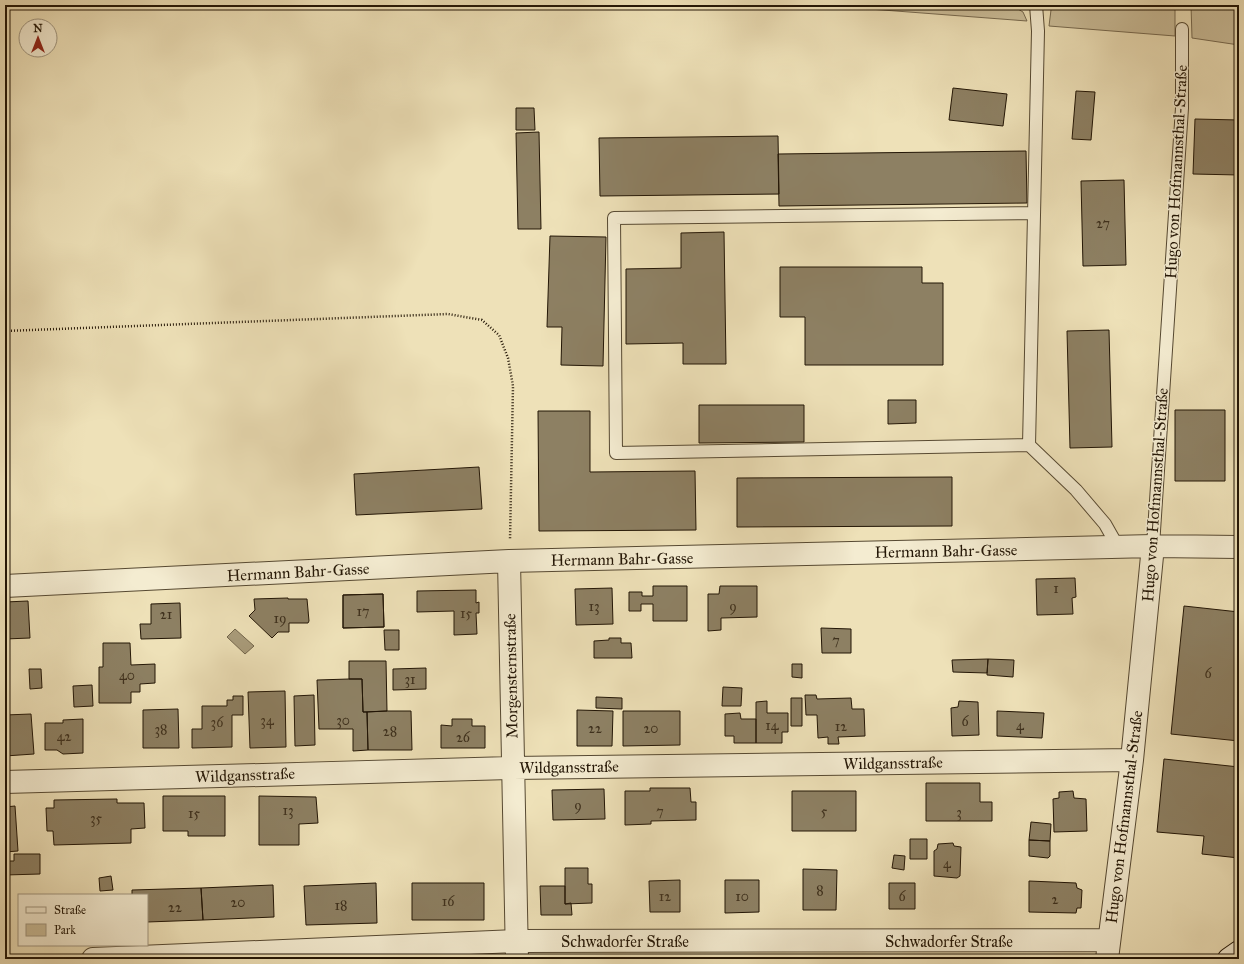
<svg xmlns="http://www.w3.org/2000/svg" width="1244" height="964" viewBox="0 0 1244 964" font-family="'IM FELL Great Primer',serif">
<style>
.green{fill:#cbbe9a;stroke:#776a50}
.water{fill:#a99c7b;stroke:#73664c}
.building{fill:#8d8063;stroke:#231606}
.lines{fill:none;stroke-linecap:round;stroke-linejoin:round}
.service-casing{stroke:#564932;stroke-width:14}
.minor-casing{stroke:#564932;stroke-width:24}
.secondary-casing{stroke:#231606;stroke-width:24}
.path{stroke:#231606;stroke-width:2.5;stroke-dasharray:1 2;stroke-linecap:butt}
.service{stroke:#f4ecd1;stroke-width:12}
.minor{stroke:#f4ecd1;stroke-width:22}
.secondary{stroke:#f4ecd1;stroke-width:22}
.labels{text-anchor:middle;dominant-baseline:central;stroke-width:3;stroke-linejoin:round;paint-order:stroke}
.number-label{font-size:14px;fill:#3e301d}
.street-label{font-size:16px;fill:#231606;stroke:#f4ecd1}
</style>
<rect width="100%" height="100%" fill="#eee1b8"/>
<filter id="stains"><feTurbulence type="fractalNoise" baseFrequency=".005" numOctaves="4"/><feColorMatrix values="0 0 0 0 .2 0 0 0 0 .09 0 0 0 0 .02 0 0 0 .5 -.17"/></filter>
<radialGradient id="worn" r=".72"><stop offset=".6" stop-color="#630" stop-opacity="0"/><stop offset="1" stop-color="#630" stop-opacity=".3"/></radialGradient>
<path class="green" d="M 817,5 L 1011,5 L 1023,12 L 1027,21 Z
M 1056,5 L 1175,5 L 1175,36 L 1049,26 L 1051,10 Z
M 1191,5 L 1228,5 L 1239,7 L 1239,45 L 1192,38 Z"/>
<path class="water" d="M 235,629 L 254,646 L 245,654 L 227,637 Z"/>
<path class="building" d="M 953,88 L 1007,94 L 1003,126 L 949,120 Z
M 1076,91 L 1095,92 L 1091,140 L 1072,139 Z
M 516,108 L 534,108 L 535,130 L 516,130 Z
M 1195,119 L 1239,120 L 1239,175 L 1193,174 Z
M 539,132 L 541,229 L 518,229 L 516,133 Z
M 778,136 L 779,194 L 600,196 L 599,138 Z
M 1026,151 L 1027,203 L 779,206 L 778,154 Z
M 1124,180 L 1126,265 L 1083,266 L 1081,181 Z
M 724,232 L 726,364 L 683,364 L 683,343 L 626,344 L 626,269 L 681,268 L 681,233 Z
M 550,236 L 606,237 L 603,366 L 561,365 L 562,327 L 547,327 Z
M 780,267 L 922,267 L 922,283 L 943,283 L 943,365 L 805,365 L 805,317 L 780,317 Z
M 1109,330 L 1112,447 L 1070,448 L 1067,331 Z
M 888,400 L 916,400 L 916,423 L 888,424 Z
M 699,405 L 804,405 L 804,442 L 699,443 Z
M 1175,410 L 1225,410 L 1225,481 L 1175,481 Z
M 538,411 L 590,411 L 590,472 L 695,471 L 696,530 L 539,531 Z
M 479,467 L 482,509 L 356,515 L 354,474 Z
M 952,477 L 952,526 L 737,527 L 737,478 Z
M 1075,578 L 1076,597 L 1072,598 L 1073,614 L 1037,615 L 1036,579 Z
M 653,586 L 687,586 L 687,621 L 653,621 L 653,604 L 641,604 L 641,611 L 629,611 L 629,592 L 642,592 L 642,596 L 653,596 Z
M 720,586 L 757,586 L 757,617 L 721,618 L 721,630 L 708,631 L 708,594 L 719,594 Z
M 612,588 L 613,624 L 576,625 L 575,589 Z
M 476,590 L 476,603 L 479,602 L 479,613 L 476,613 L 477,634 L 454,635 L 454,611 L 417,612 L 417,591 Z
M 383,594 L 384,627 L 343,628 L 343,595 Z
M 383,594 L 384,627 L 343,628 L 343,595 Z
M 288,598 L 288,599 L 307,599 L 309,621 L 308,623 L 289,623 L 289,632 L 278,632 L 272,638 L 249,616 L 255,610 L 254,599 Z
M 28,601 L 30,638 L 5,639 L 5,602 Z
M 180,603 L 181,638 L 141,639 L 140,624 L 151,624 L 151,604 Z
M 1184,606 L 1239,612 L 1239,741 L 1171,734 Z
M 821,628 L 851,629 L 851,653 L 822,653 Z
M 384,630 L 399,630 L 399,650 L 385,650 Z
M 609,638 L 621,638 L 621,643 L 631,643 L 632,658 L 594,658 L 594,641 L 609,640 Z
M 103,643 L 130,643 L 131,665 L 155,664 L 155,683 L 140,684 L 140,692 L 131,692 L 131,703 L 99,703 L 99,667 L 103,667 Z
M 988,659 L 987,673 L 953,672 L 952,660 Z
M 988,659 L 1014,660 L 1013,677 L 987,675 Z
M 349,661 L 386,661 L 387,711 L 363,712 L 362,679 L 349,679 Z
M 792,664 L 802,664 L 802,678 L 792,677 Z
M 426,668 L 426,689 L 393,690 L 393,669 Z
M 29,669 L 41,669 L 42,688 L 30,689 Z
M 349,679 L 362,679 L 363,712 L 367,712 L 368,750 L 353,751 L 353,729 L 319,729 L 317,680 Z
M 92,685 L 93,706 L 74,707 L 73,686 Z
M 723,687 L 742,688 L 741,706 L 722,706 Z
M 285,691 L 286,747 L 250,748 L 248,692 Z
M 314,695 L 315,745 L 295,746 L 294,696 Z
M 805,695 L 816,695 L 817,699 L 851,698 L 852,709 L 864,709 L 865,736 L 838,737 L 839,744 L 828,744 L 828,737 L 818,738 L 817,715 L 806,715 Z
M 233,696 L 243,696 L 243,715 L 232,715 L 232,747 L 192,748 L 192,729 L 202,729 L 202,706 L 227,706 L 227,700 L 233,700 Z
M 596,697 L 622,698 L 622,709 L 596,708 Z
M 791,698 L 802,698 L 802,726 L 791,726 Z
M 767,701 L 767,713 L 788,713 L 788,732 L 782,732 L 782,743 L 756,743 L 756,702 Z
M 959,701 L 978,702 L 979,735 L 952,736 L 951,708 L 958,707 Z
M 178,709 L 179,748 L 143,748 L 143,710 Z
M 577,710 L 613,711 L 612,746 L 577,746 Z
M 387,711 L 411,711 L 412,750 L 368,750 L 367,712 Z
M 623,711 L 680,711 L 680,745 L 623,746 Z
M 997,711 L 1044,713 L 1042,738 L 997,736 Z
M 740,713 L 741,719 L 756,719 L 756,743 L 734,743 L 734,736 L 725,736 L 725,714 Z
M 31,714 L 34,754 L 5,756 L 5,715 Z
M 83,719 L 83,753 L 63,754 L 57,750 L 45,750 L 45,723 L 63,723 L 63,720 Z
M 452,719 L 472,719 L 472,726 L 485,726 L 485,748 L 441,748 L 441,725 L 452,726 Z
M 1164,759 L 1239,767 L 1239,858 L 1202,854 L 1204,836 L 1157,832 Z
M 926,783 L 980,783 L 980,802 L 992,802 L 992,821 L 926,821 Z
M 650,788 L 690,788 L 691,802 L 696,802 L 696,820 L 651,821 L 651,824 L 625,825 L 625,791 L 650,791 Z
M 604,789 L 605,819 L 553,820 L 552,790 Z
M 792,791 L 856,791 L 856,831 L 792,831 Z
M 1073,791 L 1074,798 L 1086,799 L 1087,831 L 1054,832 L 1053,799 L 1059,798 L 1059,792 Z
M 163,796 L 225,796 L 225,836 L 188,836 L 188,831 L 163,831 Z
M 259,796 L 316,797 L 318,823 L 299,824 L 299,845 L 259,845 Z
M 117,799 L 117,803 L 144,803 L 145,828 L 131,829 L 131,843 L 54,845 L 53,831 L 47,831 L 46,808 L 54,808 L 54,800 Z
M 15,806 L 18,851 L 5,852 L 5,807 Z
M 1031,822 L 1051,824 L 1050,841 L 1029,840 Z
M 910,839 L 927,839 L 927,859 L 910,859 Z
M 1029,840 L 1050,841 L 1050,856 L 1048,858 L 1029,856 Z
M 953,843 L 954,846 L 961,847 L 960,876 L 957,878 L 934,876 L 934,851 L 937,849 L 938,844 Z
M 14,854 L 40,854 L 40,874 L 5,875 L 5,861 L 14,861 Z
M 894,855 L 905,856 L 904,870 L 892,868 Z
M 565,868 L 588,868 L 588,884 L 592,884 L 592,903 L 565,904 Z
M 803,869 L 837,870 L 836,910 L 803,910 Z
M 111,876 L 113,890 L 100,891 L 99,878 Z
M 680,880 L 680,912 L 650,912 L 649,881 Z
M 725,880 L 759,880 L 759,912 L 725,913 Z
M 1029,881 L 1076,883 L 1077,888 L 1082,890 L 1081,908 L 1077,908 L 1076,913 L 1029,912 Z
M 376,883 L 377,923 L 306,925 L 304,886 Z
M 412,883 L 484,883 L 484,920 L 412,920 Z
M 889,883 L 915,883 L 915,909 L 889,909 Z
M 273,885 L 274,917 L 203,920 L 201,888 Z
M 540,886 L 565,886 L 565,904 L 571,903 L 572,915 L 541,915 Z
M 201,888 L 203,920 L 147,922 L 147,895 L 132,895 L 132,890 Z"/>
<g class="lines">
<defs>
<path id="service" d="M 1034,213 L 614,218 L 616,453 L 1029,445 L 1038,31 L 1036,5
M 1029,445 L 1076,490 L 1105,524 L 1118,547
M 1153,546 L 1182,108 L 1182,29"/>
<path id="minor" d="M 509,561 L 517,959
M 5,586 L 509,561 L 1153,546 L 1239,547
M 5,782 L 513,768 L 1132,760
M 93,959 L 517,941 L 1109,940
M 1107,959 L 1132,760 L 1153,546"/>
<path id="secondary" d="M 1229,959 L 1239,952"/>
</defs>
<use href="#service" class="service-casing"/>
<use href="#minor" class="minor-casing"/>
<use href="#secondary" class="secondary-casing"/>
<path class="path" d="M 5,331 L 448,314 L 482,320 L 499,335 L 508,358 L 513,386 L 510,540"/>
<use href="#service" class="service"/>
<use href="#minor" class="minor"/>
<use href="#secondary" class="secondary"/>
</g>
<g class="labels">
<g class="number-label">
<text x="1103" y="223">27</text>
<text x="1056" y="588">1</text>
<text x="594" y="606">13</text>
<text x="733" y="606">9</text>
<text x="363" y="611">17</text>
<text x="466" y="613">15</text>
<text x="166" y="614">21</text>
<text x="280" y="618">19</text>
<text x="836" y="640">7</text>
<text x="1208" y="673">6</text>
<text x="127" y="675">40</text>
<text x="410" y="679">31</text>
<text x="267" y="720">34</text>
<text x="343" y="720">30</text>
<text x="965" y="721">6</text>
<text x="217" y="722">36</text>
<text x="772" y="725">14</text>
<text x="1020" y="725">4</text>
<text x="841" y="726">12</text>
<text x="595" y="728">22</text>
<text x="651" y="728">20</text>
<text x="161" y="729">38</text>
<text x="390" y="731">28</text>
<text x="64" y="736">42</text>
<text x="463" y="737">26</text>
<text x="578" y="805">9</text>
<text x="288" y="810">13</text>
<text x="660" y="811">7</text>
<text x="824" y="811">5</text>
<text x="959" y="812">3</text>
<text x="194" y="813">15</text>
<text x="96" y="818">35</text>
<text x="947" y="863">4</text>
<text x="820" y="890">8</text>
<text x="665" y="896">12</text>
<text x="742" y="896">10</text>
<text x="902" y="896">6</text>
<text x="1055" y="899">2</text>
<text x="448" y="901">16</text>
<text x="238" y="902">20</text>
<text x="341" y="905">18</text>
<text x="175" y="907">22</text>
</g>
<g class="street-label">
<text transform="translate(1176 172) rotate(-87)">Hugo von Hofmannsthal-Straße</text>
<text transform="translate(1155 495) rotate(-86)">Hugo von Hofmannsthal-Straße</text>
<text transform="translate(946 551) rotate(-1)">Hermann Bahr-Gasse</text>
<text transform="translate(622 559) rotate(-1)">Hermann Bahr-Gasse</text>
<text transform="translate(298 572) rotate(-3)">Hermann Bahr-Gasse</text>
<text transform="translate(511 676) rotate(-91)">Morgensternstraße</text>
<text transform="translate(893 763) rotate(-1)">Wildgansstraße</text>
<text transform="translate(569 767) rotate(-1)">Wildgansstraße</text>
<text transform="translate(245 775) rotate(-2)">Wildgansstraße</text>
<text transform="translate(1124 817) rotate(-83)">Hugo von Hofmannsthal-Straße</text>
<text x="625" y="941">Schwadorfer Straße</text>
<text x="949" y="941">Schwadorfer Straße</text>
</g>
</g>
<rect width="1244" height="964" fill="none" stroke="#eee1b8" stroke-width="20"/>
<rect x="6" y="6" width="1232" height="952" fill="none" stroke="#231606" stroke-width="2"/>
<rect x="10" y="10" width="1224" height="944" fill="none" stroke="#231606"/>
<rect x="18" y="894" width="130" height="52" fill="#f4ecd1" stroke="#a09680"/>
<rect x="26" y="907" width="20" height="6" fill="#f4ecd1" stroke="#a09680"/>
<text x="54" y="914" font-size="12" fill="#231606">Straße</text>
<rect x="26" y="924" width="20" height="12" fill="#cbbe9a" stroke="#a09680"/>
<text x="54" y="934" font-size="12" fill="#231606">Park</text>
<g transform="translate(38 38)"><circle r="19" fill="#f4ecd1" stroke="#a09680"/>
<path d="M0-3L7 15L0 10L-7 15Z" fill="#8f2418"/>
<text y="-6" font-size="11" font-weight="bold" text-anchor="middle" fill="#231606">N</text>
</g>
<rect width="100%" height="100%" filter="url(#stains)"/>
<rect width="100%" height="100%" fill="url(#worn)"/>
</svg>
